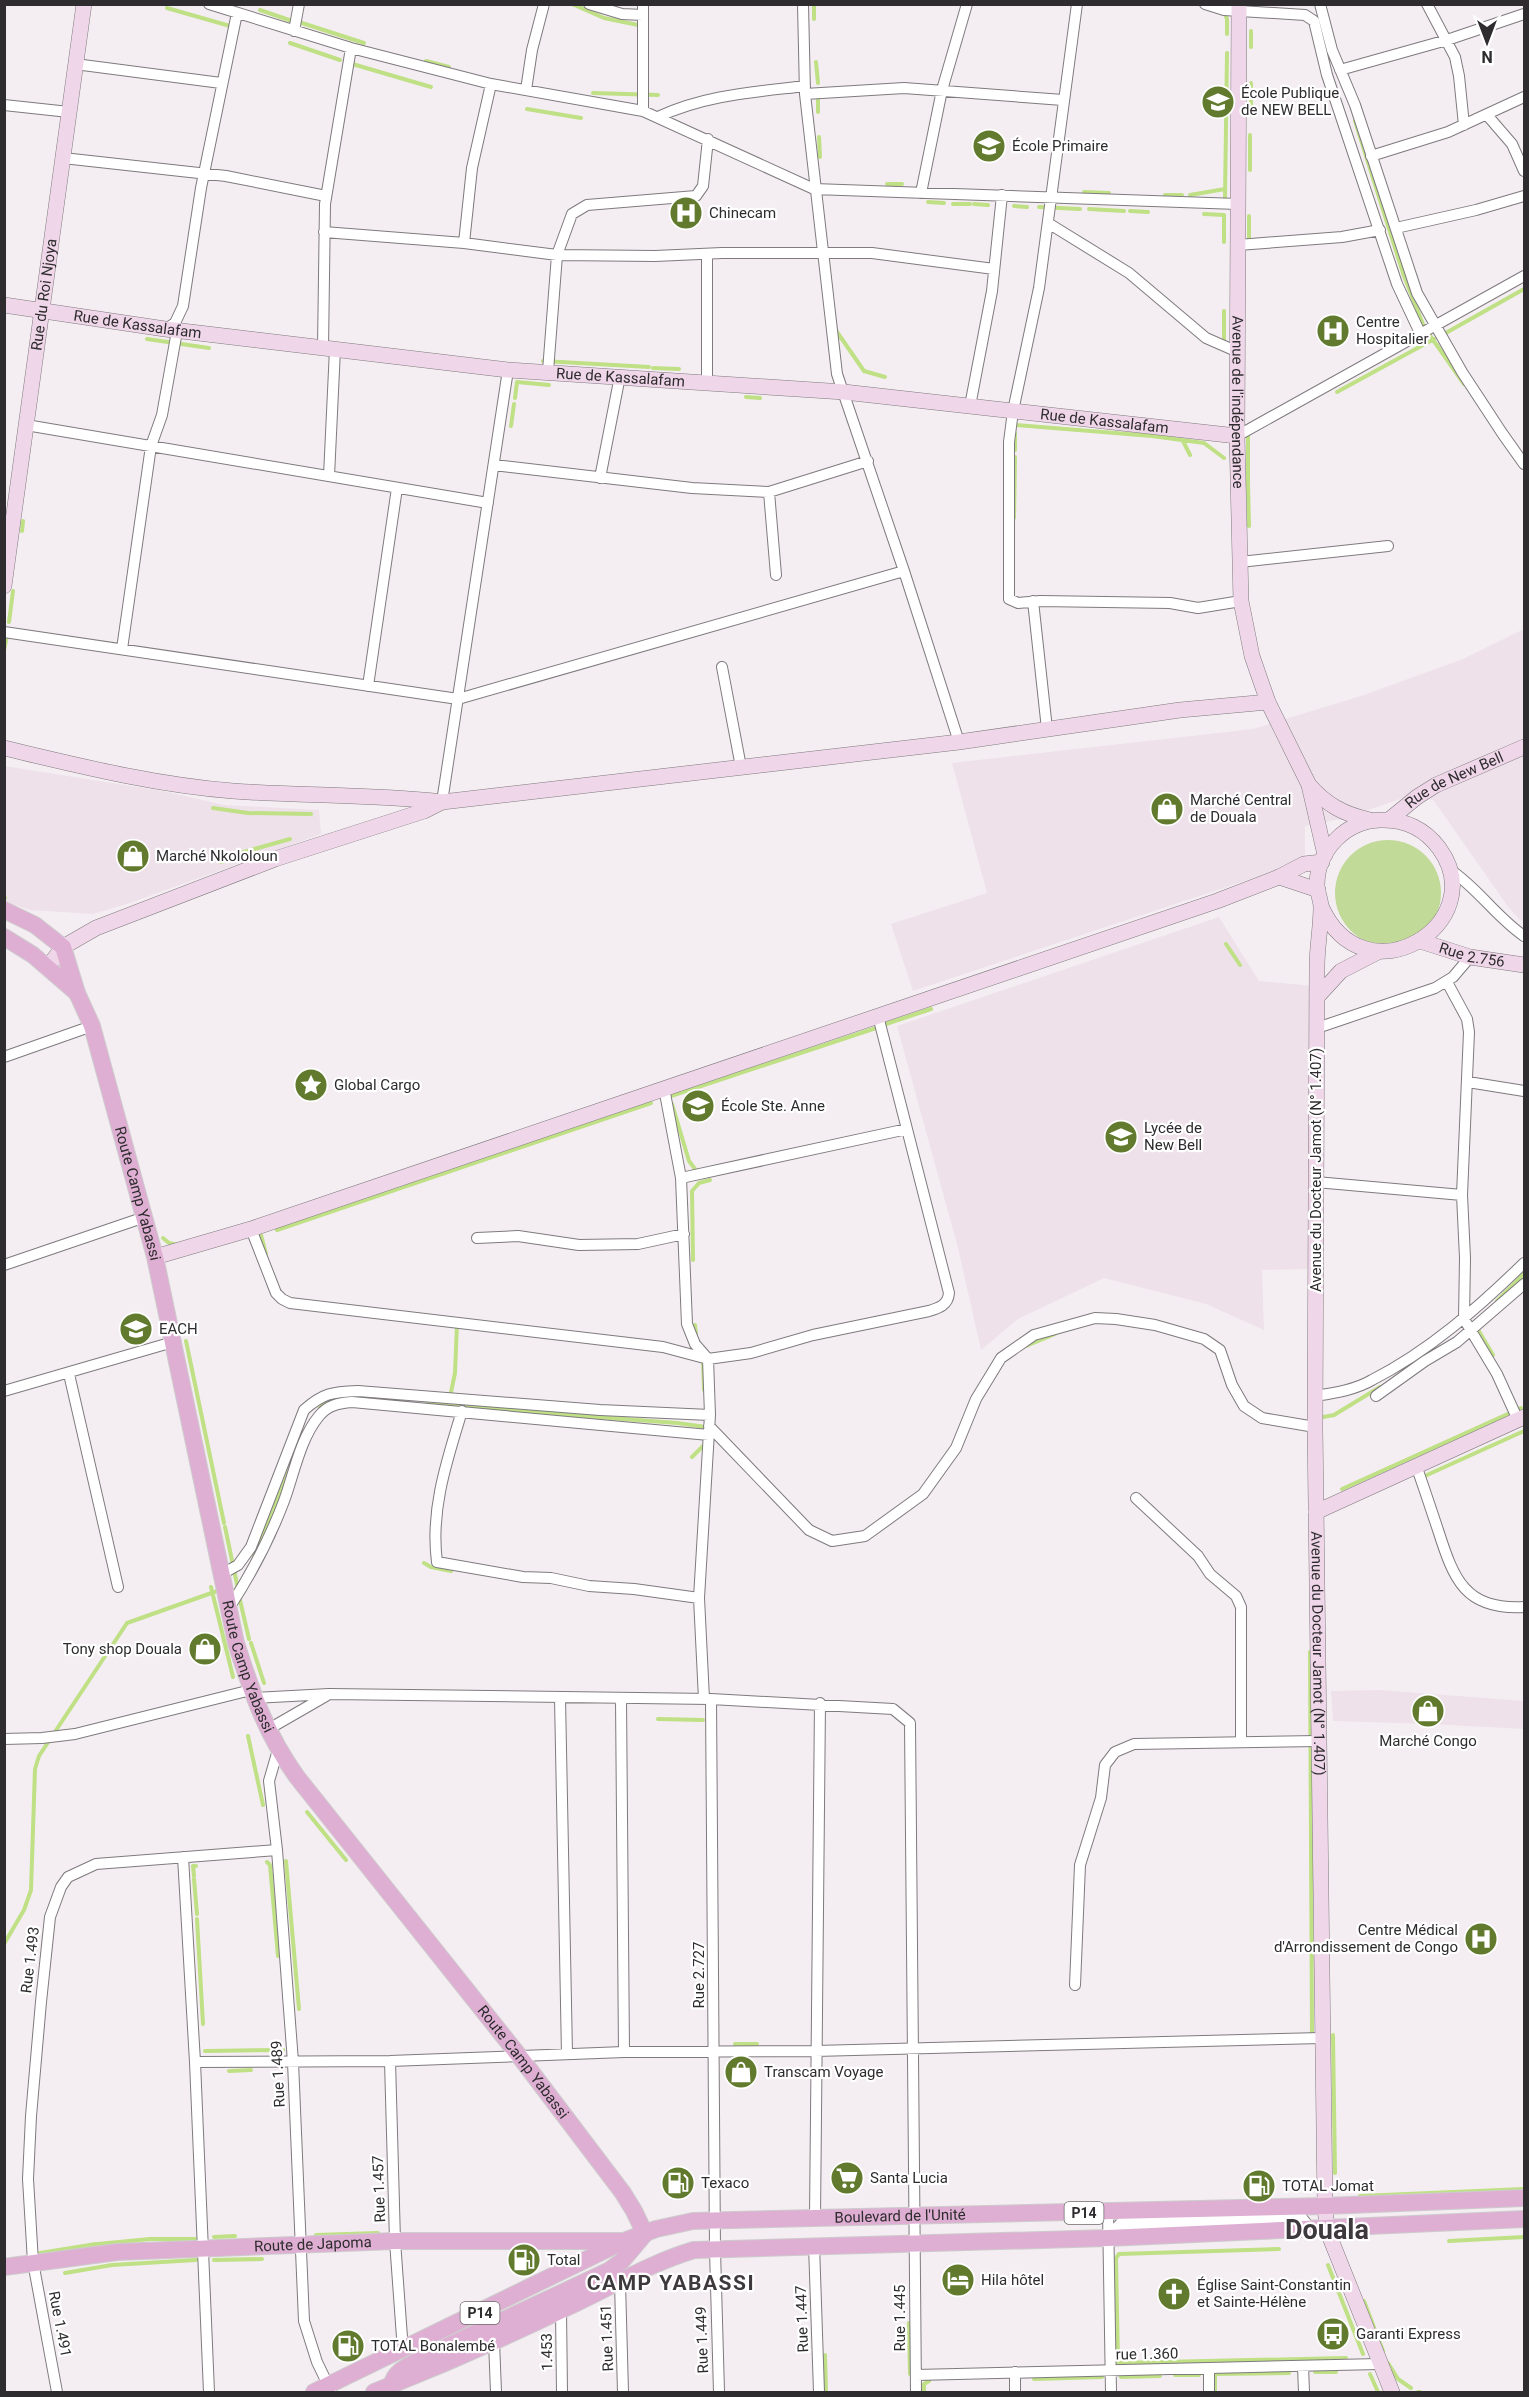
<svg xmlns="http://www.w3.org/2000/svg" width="1529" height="2397" viewBox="0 0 1529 2397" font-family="Roboto,sans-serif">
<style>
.built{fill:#eee1ea}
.green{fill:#c1da98}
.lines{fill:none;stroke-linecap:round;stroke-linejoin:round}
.stream{stroke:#bfe084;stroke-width:4}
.street-casing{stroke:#7f7a7e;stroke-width:12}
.secondary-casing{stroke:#7f7a7e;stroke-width:16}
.primary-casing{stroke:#cdcccd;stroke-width:18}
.street{stroke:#fff;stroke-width:10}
.secondary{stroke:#efd7e9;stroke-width:15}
.primary{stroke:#dfafd3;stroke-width:16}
.labels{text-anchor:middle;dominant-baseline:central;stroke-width:4.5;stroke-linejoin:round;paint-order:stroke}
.shield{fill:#fff;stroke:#6d6b6d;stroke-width:1.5}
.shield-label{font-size:14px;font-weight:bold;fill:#2e2c2e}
.poi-label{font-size:15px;fill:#2e2c2e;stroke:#fff;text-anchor:start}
.street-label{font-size:15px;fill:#2e2c2e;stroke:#fff}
.district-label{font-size:21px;font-weight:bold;letter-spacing:1.5px;fill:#3e393c;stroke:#fff}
.town-label{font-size:27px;font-weight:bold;fill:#3e393c;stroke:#fff}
</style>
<rect width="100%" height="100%" fill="#f4eef2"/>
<path class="built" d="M 1524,629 L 1524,921 L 1520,920 L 1509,908 L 1434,801 L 1417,793 L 1346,818 L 1305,826 L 1305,861 L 913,991 L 891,924 L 987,893 L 952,763 L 1253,729 L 1364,695 L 1463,659 Z
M 4,766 L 163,791 L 224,805 L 319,810 L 321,834 L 127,904 L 93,914 L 30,910 L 5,902 Z
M 1219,917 L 1259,981 L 1315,986 L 1312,1269 L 1262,1270 L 1264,1330 L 1206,1304 L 1104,1278 L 1018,1319 L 981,1350 L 958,1248 L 897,1026 Z
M 1380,1690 L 1524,1701 L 1524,1729 L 1431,1724 L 1333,1721 L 1331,1691 Z"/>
<path class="green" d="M1335 893a53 53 0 1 1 106 0a53 53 0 1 1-106 0Z"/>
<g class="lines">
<path class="stream" d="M 572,4 L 604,18 L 638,25
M 814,4 L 814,19
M 167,8 L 230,26
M 260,10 L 292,21
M 1224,12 L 1227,19 L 1227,34
M 302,23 L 364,43
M 290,43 L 340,60
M 1251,47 L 1251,31
M 426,61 L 449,67
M 816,62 L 818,83
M 349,63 L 431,87
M 1251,83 L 1251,115
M 593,93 L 658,95
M 818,96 L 818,112
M 527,109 L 581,118
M 1355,121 L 1403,273 L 1424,327 L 1464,384
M 819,137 L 820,157
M 1250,170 L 1250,135
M 887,184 L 902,184
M 1084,192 L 1109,193
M 1165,195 L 1182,195
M 1190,195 L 1225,189
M 1225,198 L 1227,53
M 928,202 L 944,203
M 953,204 L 970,204
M 974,204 L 988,205
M 1014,206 L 1027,207
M 1039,207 L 1080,209
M 1089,209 L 1124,211
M 1130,211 L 1148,212
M 1204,214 L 1224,215 L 1224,242
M 1249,216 L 1249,241
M 835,329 L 864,371 L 885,377
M 1444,334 L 1524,289
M 147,339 L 209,348
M 1224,341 L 1224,311
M 543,361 L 649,367
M 653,368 L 679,369
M 1337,392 L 1434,339
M 746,397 L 760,398
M 515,398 L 517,382 L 549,385
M 1015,425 L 1152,436 L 1204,443 L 1224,458
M 511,426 L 514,404
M 1248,436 L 1248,483
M 1183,441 L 1190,455
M 1015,450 L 1015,433
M 1248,484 L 1249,526
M 1014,518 L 1015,457
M 22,531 L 23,521
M 9,622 L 13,591
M 4,650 L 7,636
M 213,808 L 248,813 L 311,814
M 221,862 L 240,855 L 240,853 L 290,839
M 4,897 L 5,898
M 1226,944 L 1240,965
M 883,1025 L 931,1009
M 671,1096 L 876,1028
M 672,1104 L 689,1161 L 695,1169
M 277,1230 L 651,1103
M 261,1235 L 266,1254
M 163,1238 L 169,1243 L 178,1245
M 693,1260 L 692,1191 L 699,1183 L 710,1180
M 1497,1301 L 1524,1274
M 695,1325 L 696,1334
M 1477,1328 L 1493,1355
M 186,1341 L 224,1523
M 1026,1346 L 1055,1334
M 703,1359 L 704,1390
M 450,1397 L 455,1373 L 457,1324
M 427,1404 L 677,1423 L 706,1427
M 320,1408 C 327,1401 338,1397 348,1398
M 1318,1418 L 1334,1415 L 1380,1387
M 692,1457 L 706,1443
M 1427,1475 L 1524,1431
M 1342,1489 L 1521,1408
M 225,1527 L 238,1589
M 254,1556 L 289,1471
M 424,1563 L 431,1567 L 451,1571
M 211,1587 L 233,1677
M 239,1596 L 249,1639
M 251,1643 L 264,1683
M 1310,1652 L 1312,2033
M 658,1719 L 703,1720
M 248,1736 L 263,1805
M 307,1812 L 346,1860
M 286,1861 L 299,2009
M 267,1862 L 270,1865 L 278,1956
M 194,1876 L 193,1866 L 196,1866
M 194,1879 L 197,1914
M 197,1919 L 203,2024
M 4,1944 L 24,1910 L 31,1890 L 35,1769 L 39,1756 L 127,1623 L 220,1590
M 1333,2035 L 1335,2173
M 735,2044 L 757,2044
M 205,2051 L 283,2050
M 229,2071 L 251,2070
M 1360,2196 L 1524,2189
M 316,2235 L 378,2233
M 214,2237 L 235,2236
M 1449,2241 L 1524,2237
M 98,2244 L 150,2239 L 195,2239
M 40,2253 L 96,2244
M 214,2260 L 262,2259
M 1328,2265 L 1363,2354
M 65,2273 L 112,2265 L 196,2260
M 1364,2301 L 1383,2351
M 909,2323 L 910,2374
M 825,2355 L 826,2392
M 1118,2362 L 1116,2258 L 1119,2254 L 1279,2249
M 1118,2363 L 1346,2358
M 1388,2363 L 1398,2379 L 1411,2388
M 1315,2372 L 1336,2372
M 1215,2374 L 1289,2373
M 1370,2374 L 1378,2392
M 1175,2375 L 1199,2375
M 1215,2375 L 1215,2392
M 1121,2377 L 1160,2376
M 1034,2379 L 1102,2377
M 924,2392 L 924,2384 L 929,2381
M 1418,2392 L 1420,2392"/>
<defs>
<path id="street" d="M 209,4 L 351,48 L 491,84 L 643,111 L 814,189 L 1238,204
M 589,4 L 622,14 L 643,15
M 643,4 L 643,111
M 803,4 L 805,94 L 837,374 L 904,571 L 959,742
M 1077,4 L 1039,288 L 1013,411 L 1009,442 L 1009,599 L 1018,603 L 1040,601 L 1170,603 L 1198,608 L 1241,601
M 1205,4 L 1224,10 L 1305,15 L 1314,21 L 1327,75 L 1397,284 L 1421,335
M 1320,4 L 1332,50 L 1355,105 L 1417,293 L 1462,372 L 1502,433 L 1524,464
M 1427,4 L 1455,57 L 1459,76 L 1464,125
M 294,31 L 299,4
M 75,64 L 221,83
M 1340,70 L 1447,40 L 1524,14
M 526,90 L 532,50 L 544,4
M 805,94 L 904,88 L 1063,100
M 4,105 L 69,112
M 1487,115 L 1512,144 L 1524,171
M 658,117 C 704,95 755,92 805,86
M 1371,156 L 1448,132 L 1524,97
M 63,158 L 226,176 L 326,196
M 921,193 L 942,90 L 967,4
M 1048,223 L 1129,273 L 1206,338 L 1238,352
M 1396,228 L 1476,210 L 1524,196
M 324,232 L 464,243 L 557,255 L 655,256 L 722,253 L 872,253 L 994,269
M 464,243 L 472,168 L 491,84
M 1238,245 L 1342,237 L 1380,230
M 707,254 L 707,382
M 166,329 L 175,323 L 183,306 L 201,188 L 237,13
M 323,348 L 325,204 L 351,48
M 548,371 L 557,255 L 572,214 L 587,205 L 696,196 L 703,186 L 708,139
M 970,406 L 992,291 L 1002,195
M 26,425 L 488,503
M 1237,436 L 1524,276
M 494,465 L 692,488 L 769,492 L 868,461
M 329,476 L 335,349
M 600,478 L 620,376
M 769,492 L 776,575
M 1240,562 L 1388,546
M 1033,601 L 1047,729
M 4,632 L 458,699 L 904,571
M 122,649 L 151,446 L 162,415 L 177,331
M 722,667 L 741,767
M 368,686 L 397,488
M 442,802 L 508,370
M 1449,869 C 1478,888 1496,917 1524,936
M 1447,982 L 1467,1019 L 1469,1032 L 1462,1195 L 1465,1258 L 1464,1319 L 1497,1374 L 1518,1420
M 1317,1028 L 1435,988 L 1453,977 L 1470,957
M 4,1057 L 92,1026
M 1468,1082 L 1524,1091
M 664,1088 L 681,1178 L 687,1324 L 695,1344 L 708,1359 L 710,1415 L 699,1598 L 704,1699
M 681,1178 L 907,1129
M 1316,1182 L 1462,1195
M 251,1229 L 276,1293 L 282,1299 L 290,1303 L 663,1347 L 708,1359 L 751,1353 L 813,1335 L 929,1311 C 939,1308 948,1305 949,1293 L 878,1016
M 477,1238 L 518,1236 L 579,1245 L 638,1244 L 684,1234
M 4,1265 L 145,1217
M 69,1374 L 118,1587
M 4,1391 L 173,1342
M 1315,1396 C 1334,1393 1355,1390 1372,1380 C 1429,1351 1479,1307 1524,1263
M 1376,1396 L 1425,1361 L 1457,1342 L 1524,1284
M 462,1411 C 447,1460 430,1510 437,1562 L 523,1577 L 551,1578 L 589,1586 L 634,1589 L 699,1598
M 709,1426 L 809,1530 L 832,1541 L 865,1536 L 923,1494 L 956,1448 L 976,1399 L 1001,1358 L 1034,1335 L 1095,1318 L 1116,1319 L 1155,1325 L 1204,1339 L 1220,1350 L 1232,1385 L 1244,1406 L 1262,1418 L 1315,1427
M 1417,1468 C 1424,1488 1431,1509 1438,1530 C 1454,1580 1465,1610 1524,1607
M 1136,1498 L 1198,1556 L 1210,1574 L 1236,1596 L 1241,1607 L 1241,1742
M 222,1574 L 238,1565 L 251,1547 L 304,1410 C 323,1393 332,1392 358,1391 L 600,1410 L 710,1415
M 229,1608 C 250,1576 270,1538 284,1501 C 294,1474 300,1439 319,1416 C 328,1405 339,1403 352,1402 L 709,1435
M 253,1698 L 329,1694 L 711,1699 L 893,1709 L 910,1723 L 916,2392
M 560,1698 L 567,2054
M 621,1699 L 624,2052
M 711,1699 L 715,2250 L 719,2392
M 267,1730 L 326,1696
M 4,1739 L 42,1738 L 75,1734 L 251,1690
M 278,1750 L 269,1781 L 277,1850 L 293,2062 L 304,2321 L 317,2362 L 331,2391
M 183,1857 L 195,2062 L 209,2392
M 1075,1985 L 1080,1865 L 1101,1798 L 1105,1765 L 1115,1752 L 1134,1744 L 1318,1741
M 390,2061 L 395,2241 L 403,2351
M 195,2062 L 390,2061 L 624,2052 L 815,2051 L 1322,2038
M 1108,2212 L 1111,2392
M 815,2218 L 820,1703
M 1302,2218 L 1307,2224 L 1301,2228 L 1122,2233 L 1117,2227 L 1121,2223 Z
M 814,2245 L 819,2392
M 620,2283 L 623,2392
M 561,2311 L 562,2392
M 494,2341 L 496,2392
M 1303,2366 L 1304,2392
M 1209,2368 L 1209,2392
M 1015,2372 L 1015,2392
M 916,2375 L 1379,2364
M 57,2392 L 33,2262 L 28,2179 L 31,2116 L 41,2002 L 50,1917 L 61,1887 L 68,1877 L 96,1864 L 277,1850"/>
<g id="secondary">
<path id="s1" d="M 1239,4 L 1237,436 L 1241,601 L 1252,656 L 1268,702 L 1309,785 L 1325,855"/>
<path id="s2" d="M 4,305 L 165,329 L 508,370 L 844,392 L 1237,436"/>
<path id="s3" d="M 4,586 L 84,4"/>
<path d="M 4,748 C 80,766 155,785 233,791 C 302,796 373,794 442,802"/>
<path d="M 1309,785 C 1327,805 1343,814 1370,820"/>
<path id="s4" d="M 1390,819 L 1417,797 L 1436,785 L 1524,747"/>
<path d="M 1279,877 L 1318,890"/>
<path id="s5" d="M 1321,906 C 1364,1004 1494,923 1439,848 C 1425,829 1404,819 1380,820 C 1346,821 1317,850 1317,885 C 1317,892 1321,900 1321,907 C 1321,927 1317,947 1317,966 L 1315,1427 L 1325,2206 L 1327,2230 L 1392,2392"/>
<path id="s6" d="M 1420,941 L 1470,957 L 1524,965"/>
<path d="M 47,968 L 63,947 L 96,928 L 275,859 L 424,811 L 442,802 L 959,742 L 1180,710 L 1268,702"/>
<path d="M 1318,996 L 1341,971 L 1378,952"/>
<path d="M 155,1257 L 251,1229 L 1217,901 L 1279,877 L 1304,864 L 1322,862"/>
<path d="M 1316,1512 L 1524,1417"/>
</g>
<g id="primary">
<path id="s7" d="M 4,910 L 35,925 L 63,947 L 77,993 L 92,1026 L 155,1257 L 236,1643 C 252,1693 266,1734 297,1777 L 520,2057 L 623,2193 L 634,2211 L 645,2234"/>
<path d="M 4,937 L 33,955 L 77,993"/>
<path id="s8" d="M 4,2267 L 117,2252 L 395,2241 L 620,2241"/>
<path d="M 392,2384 C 395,2370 409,2366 420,2359 L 608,2271 L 622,2261 L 644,2235"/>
<path id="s9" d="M 314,2392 L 624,2241 L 656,2229 L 693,2221 L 1325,2206 L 1524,2198"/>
<path d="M 374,2392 C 440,2366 504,2338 568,2307 C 609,2288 650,2263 694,2250 L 1108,2238 L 1524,2219"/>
</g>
</defs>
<use href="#street" class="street-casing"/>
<use href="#secondary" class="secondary-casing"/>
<use href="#primary" class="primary-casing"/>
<use href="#street" class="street"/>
<use href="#secondary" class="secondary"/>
<use href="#primary" class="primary"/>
</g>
<defs>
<symbol id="school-disc" viewBox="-11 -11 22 22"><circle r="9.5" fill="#617a2d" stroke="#fff"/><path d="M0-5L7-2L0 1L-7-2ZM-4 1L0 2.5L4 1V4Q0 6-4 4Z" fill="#fff"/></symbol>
<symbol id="hospital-disc" viewBox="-11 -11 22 22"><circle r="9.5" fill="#617a2d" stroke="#fff"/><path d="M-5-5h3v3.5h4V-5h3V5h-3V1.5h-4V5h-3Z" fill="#fff"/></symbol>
<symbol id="shop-disc" viewBox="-11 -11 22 22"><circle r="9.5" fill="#617a2d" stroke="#fff"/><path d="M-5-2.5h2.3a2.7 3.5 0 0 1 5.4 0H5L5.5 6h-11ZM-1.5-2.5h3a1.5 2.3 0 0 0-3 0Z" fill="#fff"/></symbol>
<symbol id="sight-disc" viewBox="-11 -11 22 22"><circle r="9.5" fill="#617a2d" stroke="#fff"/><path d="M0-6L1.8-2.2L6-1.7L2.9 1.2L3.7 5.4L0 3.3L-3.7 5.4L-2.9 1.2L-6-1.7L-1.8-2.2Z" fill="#fff"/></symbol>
<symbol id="supermarket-disc" viewBox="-11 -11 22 22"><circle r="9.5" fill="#617a2d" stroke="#fff"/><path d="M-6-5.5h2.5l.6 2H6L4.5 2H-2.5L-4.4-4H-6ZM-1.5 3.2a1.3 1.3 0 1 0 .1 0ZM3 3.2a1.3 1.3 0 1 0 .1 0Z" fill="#fff"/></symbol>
<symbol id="fuel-disc" viewBox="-11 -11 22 22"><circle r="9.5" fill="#617a2d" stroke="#fff"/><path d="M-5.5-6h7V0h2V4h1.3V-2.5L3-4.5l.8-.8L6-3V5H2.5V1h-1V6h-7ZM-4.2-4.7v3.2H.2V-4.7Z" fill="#fff"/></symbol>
<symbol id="hotel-disc" viewBox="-11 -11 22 22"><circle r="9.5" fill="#617a2d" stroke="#fff"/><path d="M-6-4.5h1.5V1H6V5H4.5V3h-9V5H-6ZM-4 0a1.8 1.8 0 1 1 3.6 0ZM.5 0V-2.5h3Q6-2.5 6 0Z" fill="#fff"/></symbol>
<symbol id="church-disc" viewBox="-11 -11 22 22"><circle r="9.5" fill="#617a2d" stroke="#fff"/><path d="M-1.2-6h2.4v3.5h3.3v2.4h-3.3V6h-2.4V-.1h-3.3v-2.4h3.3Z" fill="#fff"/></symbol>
<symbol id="bus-disc" viewBox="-11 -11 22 22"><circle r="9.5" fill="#617a2d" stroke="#fff"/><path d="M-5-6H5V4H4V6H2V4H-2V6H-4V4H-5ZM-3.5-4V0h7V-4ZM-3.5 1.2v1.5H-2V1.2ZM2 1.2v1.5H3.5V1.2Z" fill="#fff"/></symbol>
</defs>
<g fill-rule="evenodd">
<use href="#school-disc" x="1199" y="83" width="38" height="38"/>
<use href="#school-disc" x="970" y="127" width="38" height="38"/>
<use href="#hospital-disc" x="667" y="194" width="38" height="38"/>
<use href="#hospital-disc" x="1314" y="312" width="38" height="38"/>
<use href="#shop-disc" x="1148" y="790" width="38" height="38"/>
<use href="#shop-disc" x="114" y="837" width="38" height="38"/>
<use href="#sight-disc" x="292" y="1066" width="38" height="38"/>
<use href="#school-disc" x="679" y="1087" width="38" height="38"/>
<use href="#school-disc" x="1102" y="1118" width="38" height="38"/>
<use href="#school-disc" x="117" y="1310" width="38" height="38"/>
<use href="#shop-disc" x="186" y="1630" width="38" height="38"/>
<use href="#shop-disc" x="1409" y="1692" width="38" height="38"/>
<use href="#hospital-disc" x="1462" y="1920" width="38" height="38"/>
<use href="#shop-disc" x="722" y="2053" width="38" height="38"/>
<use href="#supermarket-disc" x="828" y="2159" width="38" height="38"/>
<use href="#fuel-disc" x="659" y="2164" width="38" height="38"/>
<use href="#fuel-disc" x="1240" y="2167" width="38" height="38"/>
<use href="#fuel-disc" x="505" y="2241" width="38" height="38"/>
<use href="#hotel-disc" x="939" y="2261" width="38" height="38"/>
<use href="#church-disc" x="1155" y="2275" width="38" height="38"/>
<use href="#bus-disc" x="1314" y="2315" width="38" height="38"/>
<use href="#fuel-disc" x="329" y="2327" width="38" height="38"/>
</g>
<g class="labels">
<g class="shield">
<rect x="1064.5" y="2202" width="39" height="22" rx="4.5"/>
<rect x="460.5" y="2302" width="39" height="22" rx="4.5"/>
</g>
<g class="shield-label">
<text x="1084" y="2213">P14</text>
<text x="480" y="2313">P14</text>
</g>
<g class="poi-label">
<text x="1241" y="93">École Publique<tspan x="1241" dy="17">de NEW BELL</tspan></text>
<text x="1012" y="146">École Primaire</text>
<text x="709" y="213">Chinecam</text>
<text x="1356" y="322">Centre<tspan x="1356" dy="17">Hospitalier</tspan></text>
<text x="1190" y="800">Marché Central<tspan x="1190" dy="17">de Douala</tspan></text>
<text x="156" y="856">Marché Nkololoun</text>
<text x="334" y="1085">Global Cargo</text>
<text x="721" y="1106">École Ste. Anne</text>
<text x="1144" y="1128">Lycée de<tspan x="1144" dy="17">New Bell</tspan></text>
<text x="159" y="1329">EACH</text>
<text x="182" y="1649" text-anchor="end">Tony shop Douala</text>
<text x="1428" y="1741" text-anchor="middle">Marché Congo</text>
<text x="1458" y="1930" text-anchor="end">Centre Médical<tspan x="1458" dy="17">d'Arrondissement de Congo</tspan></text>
<text x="764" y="2072">Transcam Voyage</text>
<text x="870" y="2178">Santa Lucia</text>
<text x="701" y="2183">Texaco</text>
<text x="1282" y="2186">TOTAL Jomat</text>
<text x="547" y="2260">Total</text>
<text x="981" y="2280">Hila hôtel</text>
<text x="1197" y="2285">Église Saint-Constantin<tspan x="1197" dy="17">et Sainte-Hélène</tspan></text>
<text x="1356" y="2334">Garanti Express</text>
<text x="371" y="2346">TOTAL Bonalembé</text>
</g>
<g class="street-label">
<text stroke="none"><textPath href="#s3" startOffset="294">Rue du Roi Njoya</textPath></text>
<text stroke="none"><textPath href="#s2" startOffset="135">Rue de Kassalafam</textPath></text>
<text stroke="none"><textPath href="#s2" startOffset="621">Rue de Kassalafam</textPath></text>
<text stroke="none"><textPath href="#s1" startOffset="398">Avenue de l'indépendance</textPath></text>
<text stroke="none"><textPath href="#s2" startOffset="1107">Rue de Kassalafam</textPath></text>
<text stroke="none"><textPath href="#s4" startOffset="76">Rue de New Bell</textPath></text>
<text stroke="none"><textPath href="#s6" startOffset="54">Rue 2.756</textPath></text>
<text transform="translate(1316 1170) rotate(-90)">Avenue du Docteur Jamot (N° 1.407)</text>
<text stroke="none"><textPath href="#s7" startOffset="328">Route Camp Yabassi</textPath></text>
<text stroke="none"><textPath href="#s5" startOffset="1164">Avenue du Docteur Jamot (N° 1.407)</textPath></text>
<text stroke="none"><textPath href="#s7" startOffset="814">Route Camp Yabassi</textPath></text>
<text transform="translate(30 1960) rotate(-83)">Rue 1.493</text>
<text transform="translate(699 1975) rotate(-90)">Rue 2.727</text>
<text stroke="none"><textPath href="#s7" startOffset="1300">Route Camp Yabassi</textPath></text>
<text transform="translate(278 2074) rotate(-93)">Rue 1.489</text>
<text transform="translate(379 2189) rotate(-92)">Rue 1.457</text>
<text stroke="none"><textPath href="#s9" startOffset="624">Boulevard de l'Unité</textPath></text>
<text stroke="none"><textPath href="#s8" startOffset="310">Route de Japoma</textPath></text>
<text transform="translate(900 2318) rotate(-90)">Rue 1.445</text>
<text transform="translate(802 2319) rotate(-92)">Rue 1.447</text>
<text transform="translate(60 2324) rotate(79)">Rue 1.491</text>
<text transform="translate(607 2338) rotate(-92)">Rue 1.451</text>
<text transform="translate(702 2340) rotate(-92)">Rue 1.449</text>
<text transform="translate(547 2352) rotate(-91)">1.453</text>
<text transform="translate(1147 2354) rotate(-1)">rue 1.360</text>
</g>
<g class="district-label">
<text x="671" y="2283">CAMP YABASSI</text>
</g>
<g class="town-label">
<text x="1327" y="2230">Douala</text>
</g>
</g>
<rect width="1529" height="2397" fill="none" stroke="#2e2c2e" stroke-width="12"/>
<g transform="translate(1487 42) rotate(180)" stroke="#ffffff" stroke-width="4.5" paint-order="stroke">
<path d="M0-4.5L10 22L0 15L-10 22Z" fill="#2e2c2e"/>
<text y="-9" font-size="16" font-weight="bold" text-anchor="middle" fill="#2e2c2e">N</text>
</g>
</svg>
